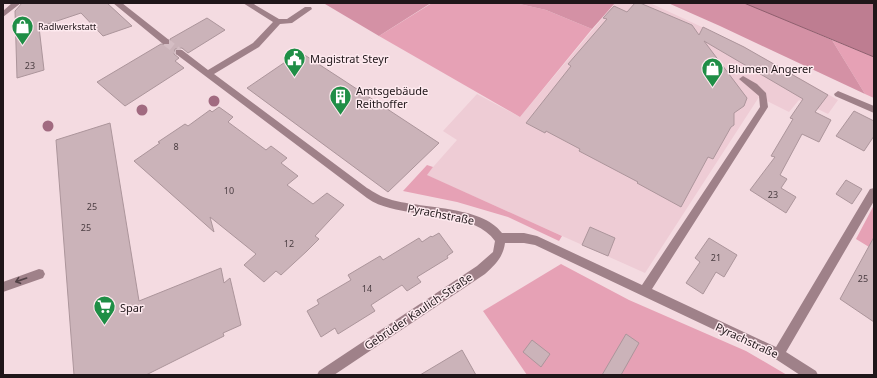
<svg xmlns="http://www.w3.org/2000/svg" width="877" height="378" viewBox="0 0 877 378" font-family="'Noto Sans',sans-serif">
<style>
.built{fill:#eeccd5}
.green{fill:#e6a1b5}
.forest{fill:#d491a5}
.water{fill:#be7d91;stroke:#8e5e6d}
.building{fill:#cbb3b9;stroke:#ac959b}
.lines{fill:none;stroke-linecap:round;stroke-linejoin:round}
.minor-tunnel{stroke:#d4bdc3;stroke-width:8;stroke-dasharray:8 4.5;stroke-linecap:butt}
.minor{fill:#9f8189;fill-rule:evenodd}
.tree{fill:#a16a80}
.oneway{stroke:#524146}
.labels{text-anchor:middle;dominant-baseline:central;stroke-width:3;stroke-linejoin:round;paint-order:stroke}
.far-poi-label{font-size:9px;fill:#1f1619;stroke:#feeaef;text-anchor:start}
.number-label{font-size:9px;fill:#4a3d41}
.poi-label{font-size:11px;fill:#1f1619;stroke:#feeaef;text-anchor:start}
.street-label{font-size:11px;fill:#1f1619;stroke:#feeaef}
</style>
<rect width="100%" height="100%" fill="#f4dbe1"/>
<path class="built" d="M 615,3 L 650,3 L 743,46 L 838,100 L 828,114 L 799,100 L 789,112 L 759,97 L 645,273 L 426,175 L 457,140 L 443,131 L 477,94 L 520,117 Z"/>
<path class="green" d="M 432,3 L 515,3 L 546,10 L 592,29 L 520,117 L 379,36 Z
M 832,40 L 874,57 L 874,98 L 865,94 Z
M 427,165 L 433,167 L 427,175 L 562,236 L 559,241 L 508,217 L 457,202 L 403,191 Z
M 874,205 L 874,250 L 856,239 Z
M 561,264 L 629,300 L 746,351 L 787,375 L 527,375 L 483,311 Z"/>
<path class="forest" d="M 327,3 L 431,3 L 379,36 L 325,4 Z
M 515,3 L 615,3 L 592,29 L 546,10 Z
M 668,3 L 746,3 L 832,40 L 865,94 L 720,26 Z"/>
<path class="water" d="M 744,3 L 874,3 L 874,57 Z"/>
<path class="building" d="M 22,3 L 107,3 L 132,26 L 103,36 L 81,13 L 39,27 L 44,70 L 17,78 L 15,11 Z
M 635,3 L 640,3 L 692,25 L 699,35 L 703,27 L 744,47 L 828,95 L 815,112 L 831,120 L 819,142 L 802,134 L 780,175 L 787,179 L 781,188 L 796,197 L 786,213 L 750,190 L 775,157 L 771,156 L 793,119 L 790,118 L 803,99 L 704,41 L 747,98 L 744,106 L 734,113 L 734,125 L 731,127 L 713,159 L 708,157 L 681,207 L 637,183 L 638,182 L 579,151 L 580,149 L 546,131 L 545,133 L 526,123 L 571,66 L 568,64 L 607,19 L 603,18 L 614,6 L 627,12 Z
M 207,18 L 225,30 L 188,53 L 182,48 L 175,49 L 174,54 L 179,58 L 175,61 L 184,68 L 125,106 L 97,82 L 161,44 L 170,45 L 170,39 Z
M 300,52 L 340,78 L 439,143 L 388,192 L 247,88 Z
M 219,107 L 233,117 L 228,122 L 266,150 L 271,146 L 287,158 L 281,163 L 298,176 L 287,185 L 313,204 L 327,193 L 344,205 L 315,236 L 319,239 L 307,251 L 281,275 L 276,271 L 264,282 L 244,265 L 256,254 L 210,217 L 214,232 L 134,161 L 160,143 L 158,142 L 185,124 L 188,126 L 210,110 L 212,112 Z
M 854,111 L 874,121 L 874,136 L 864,151 L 836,136 Z
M 110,123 L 139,301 L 221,268 L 224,283 L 230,278 L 241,325 L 223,333 L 224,336 L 146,375 L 74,375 L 56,140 Z
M 846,180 L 862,189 L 852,204 L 836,194 Z
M 590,227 L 615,238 L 608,256 L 582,245 Z
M 439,233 L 453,252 L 447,256 L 448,258 L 417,277 L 421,282 L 407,291 L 402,285 L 371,305 L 375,311 L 338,334 L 335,328 L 321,337 L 307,311 L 319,304 L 317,300 L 351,280 L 348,275 L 380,256 L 383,260 L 419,238 L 422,242 L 431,236 L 432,237 Z
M 874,237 L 874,322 L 840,299 Z
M 709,238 L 737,255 L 724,277 L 716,272 L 703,294 L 686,283 L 700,262 L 695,258 Z
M 626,334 L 639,343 L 621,375 L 602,375 Z
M 532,340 L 550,354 L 541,367 L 523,352 Z
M 462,350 L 476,375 L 420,375 Z"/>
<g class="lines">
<path class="minor-tunnel" d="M 166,42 L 179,52"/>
<path class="minor" d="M 12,3 L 21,3 L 3,17 L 3,11 Z
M 113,3 L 122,3 L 169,40 L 169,44 L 163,44 Z
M 243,3 L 252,3 L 279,19 L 287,19 L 305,7 L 311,7 L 312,9 L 292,23 L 280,24 L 259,47 L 214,74 L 367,188 C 374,192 381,197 389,199 C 419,209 482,205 502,233 L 524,233 L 537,236 L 642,285 L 760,107 L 759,96 L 739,79 L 743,76 L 757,84 L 766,93 L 768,107 L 652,289 L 776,347 L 870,189 L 874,188 L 874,201 L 786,352 L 816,371 L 818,375 L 800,375 L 774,358 L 535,245 L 524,243 L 505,243 C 503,257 496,264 485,274 L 334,375 L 317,375 L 319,371 L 477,266 L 493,252 L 495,241 C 476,213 420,217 390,208 C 382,206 374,203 367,198 L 176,54 L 176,50 L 182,50 L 208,70 L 253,43 L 273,22 Z
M 838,91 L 874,106 L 874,113 L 835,96 L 834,94 Z
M 39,269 L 43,270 L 45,274 L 43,278 L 3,292 L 3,282 Z"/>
</g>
<g class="tree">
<circle cx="214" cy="101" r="5.5"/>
<circle cx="142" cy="110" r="5.5"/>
<circle cx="48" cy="126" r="5.5"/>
</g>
<defs><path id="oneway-shaft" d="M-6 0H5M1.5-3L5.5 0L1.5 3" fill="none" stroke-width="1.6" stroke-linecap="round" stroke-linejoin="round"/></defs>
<use class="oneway" href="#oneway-shaft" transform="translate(21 280) rotate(161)"/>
<defs>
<symbol id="shop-pin" viewBox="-11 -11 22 30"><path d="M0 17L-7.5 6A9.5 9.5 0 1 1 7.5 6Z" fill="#1f8e46" stroke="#feeaef"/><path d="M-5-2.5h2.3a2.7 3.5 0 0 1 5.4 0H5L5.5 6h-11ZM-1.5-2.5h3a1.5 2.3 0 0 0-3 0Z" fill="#fff"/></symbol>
<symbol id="civic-pin" viewBox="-11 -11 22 30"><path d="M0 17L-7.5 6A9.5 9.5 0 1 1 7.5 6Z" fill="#1f8e46" stroke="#feeaef"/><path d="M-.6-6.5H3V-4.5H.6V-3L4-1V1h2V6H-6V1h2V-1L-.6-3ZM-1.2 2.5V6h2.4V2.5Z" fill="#fff"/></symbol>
<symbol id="building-pin" viewBox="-11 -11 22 30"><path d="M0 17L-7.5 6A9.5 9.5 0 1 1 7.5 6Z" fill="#1f8e46" stroke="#feeaef"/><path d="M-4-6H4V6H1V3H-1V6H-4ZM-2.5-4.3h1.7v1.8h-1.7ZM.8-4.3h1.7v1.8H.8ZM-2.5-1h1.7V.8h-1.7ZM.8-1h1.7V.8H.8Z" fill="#fff"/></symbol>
<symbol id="supermarket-pin" viewBox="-11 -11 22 30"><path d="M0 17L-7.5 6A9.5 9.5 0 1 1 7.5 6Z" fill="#1f8e46" stroke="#feeaef"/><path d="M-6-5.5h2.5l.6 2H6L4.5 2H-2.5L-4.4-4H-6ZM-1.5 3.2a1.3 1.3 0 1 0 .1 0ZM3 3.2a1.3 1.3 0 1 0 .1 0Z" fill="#fff"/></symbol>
</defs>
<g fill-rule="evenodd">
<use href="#shop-pin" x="10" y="14" width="25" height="34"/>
<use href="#civic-pin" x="282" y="46" width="25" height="34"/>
<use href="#shop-pin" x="700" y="56" width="25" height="34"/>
<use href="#building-pin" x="328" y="84" width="25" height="34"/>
<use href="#supermarket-pin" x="92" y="294" width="25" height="34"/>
</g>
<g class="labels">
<g class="far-poi-label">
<text x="38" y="26">Radlwerkstatt</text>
</g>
<g class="number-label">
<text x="30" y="65">23</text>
<text x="176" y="146">8</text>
<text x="229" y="190">10</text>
<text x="773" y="194">23</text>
<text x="92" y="206">25</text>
<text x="86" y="227">25</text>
<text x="289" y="243">12</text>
<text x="716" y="257">21</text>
<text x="863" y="278">25</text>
<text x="367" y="288">14</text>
</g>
<g class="poi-label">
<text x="310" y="58">Magistrat Steyr</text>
<text x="728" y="68">Blumen Angerer</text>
<text x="356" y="90">Amtsgebäude<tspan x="356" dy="13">Reithoffer</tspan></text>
<text x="120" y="307">Spar</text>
</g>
<g class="street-label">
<text transform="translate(441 214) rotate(11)">Pyrachstraße</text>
<text transform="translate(418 311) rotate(-34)">Gebrüder Kaulich-Straße</text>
<text transform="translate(747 340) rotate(25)">Pyrachstraße</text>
</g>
</g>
<rect width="877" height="378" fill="none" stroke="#1f1619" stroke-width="8"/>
</svg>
